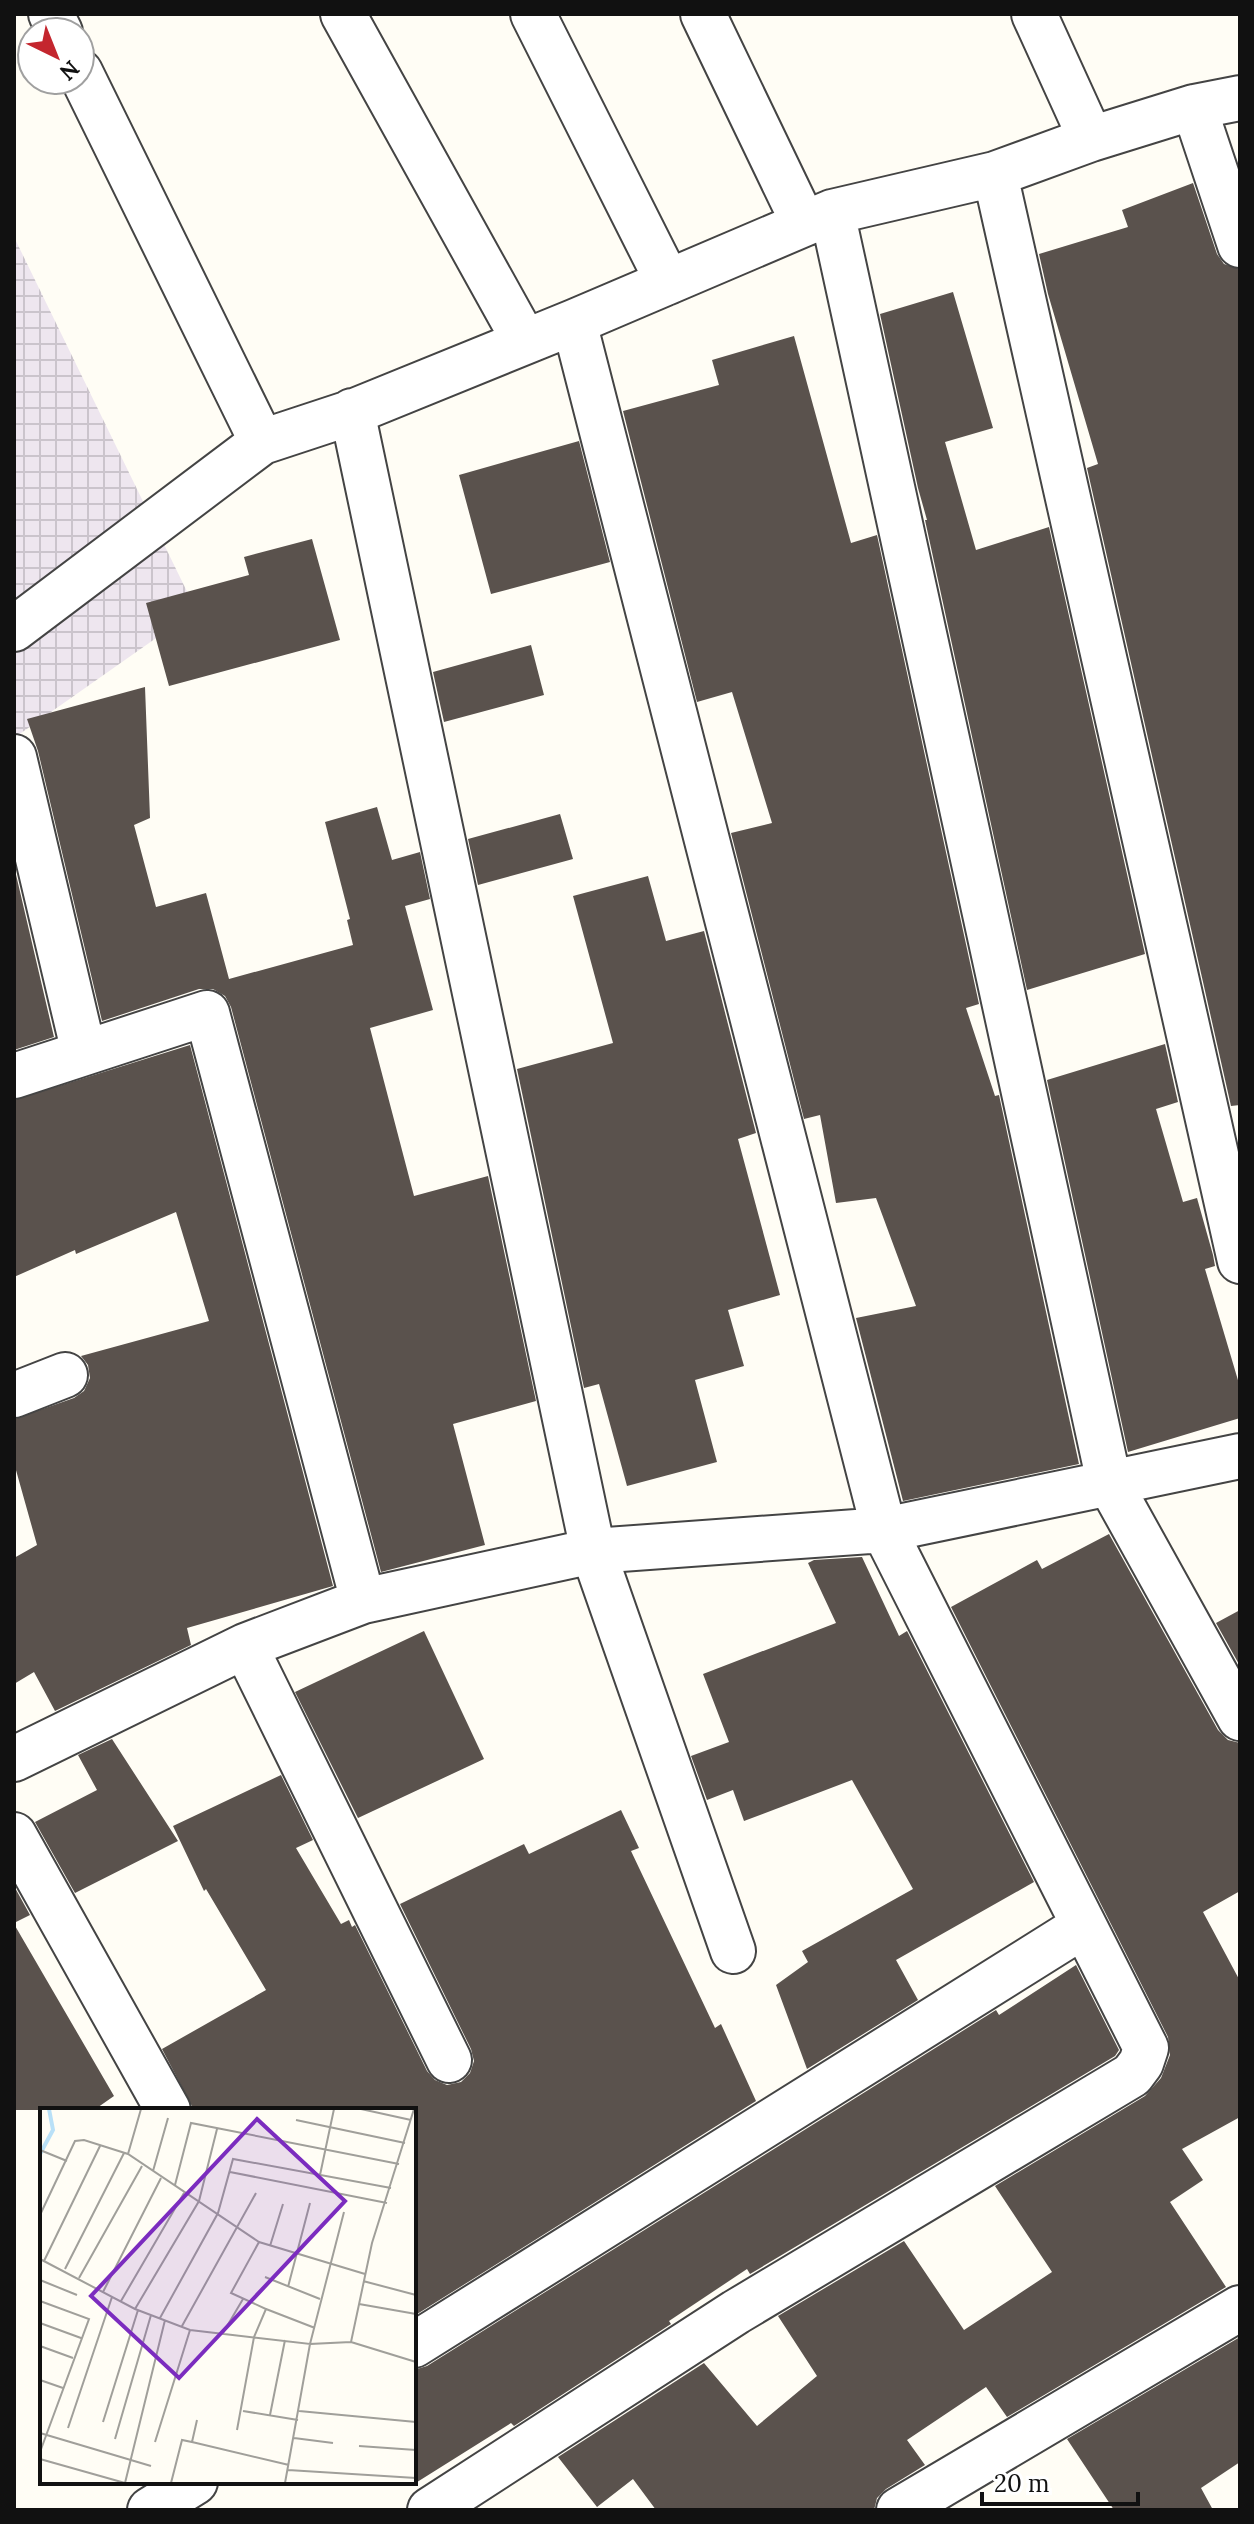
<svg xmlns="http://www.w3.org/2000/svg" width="1254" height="2524" viewBox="0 0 1254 2524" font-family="Lora,serif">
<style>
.industrial{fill:url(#industrial-grid)}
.building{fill:#5a524d}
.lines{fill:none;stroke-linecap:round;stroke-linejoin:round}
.minor-casing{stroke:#444;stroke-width:48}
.minor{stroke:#fff;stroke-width:44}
.inset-river{fill:none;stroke:#b9e0f7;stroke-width:4}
.inset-road{fill:none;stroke:#a09f9a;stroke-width:2}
.view{fill:#7b2cbf;fill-opacity:0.15;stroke:#7b2cbf;stroke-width:4}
.inset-edge{fill:none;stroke:#111;stroke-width:4}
</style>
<defs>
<pattern id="industrial-grid" width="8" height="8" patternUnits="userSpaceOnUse" patternTransform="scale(2)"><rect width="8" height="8" fill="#eee6ef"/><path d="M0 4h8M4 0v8" fill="none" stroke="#cbc4cc"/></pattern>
</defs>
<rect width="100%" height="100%" fill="#fffdf5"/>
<path class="industrial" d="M 14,237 L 196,610 L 14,738 Z"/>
<path class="building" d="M 1193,183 L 1217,254 L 1224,264 L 1240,269 L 1240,1105 L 1231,1106 L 1087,468 L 1098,464 L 1048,294 L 1039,254 L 1128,227 L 1122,210 Z
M 953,292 L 993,428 L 945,442 L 976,550 L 1049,527 L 1145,954 L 1027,990 L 925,520 L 927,520 L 918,488 L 880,314 Z
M 794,336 L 851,543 L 877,535 L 979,1004 L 966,1008 L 995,1096 L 999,1095 L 1079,1464 L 903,1501 L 856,1318 L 916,1306 L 876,1198 L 836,1203 L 820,1115 L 804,1119 L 731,833 L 772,823 L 732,692 L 697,702 L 623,411 L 719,385 L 712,360 Z
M 579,441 L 610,562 L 491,594 L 459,475 Z
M 312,539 L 340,640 L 169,686 L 146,603 L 249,575 L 244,557 Z
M 531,645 L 544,695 L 444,722 L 433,672 Z
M 145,687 L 150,818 L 134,825 L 156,907 L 206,893 L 229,979 L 353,945 L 347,920 L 350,919 L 325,822 L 377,807 L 392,860 L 420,852 L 430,899 L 405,906 L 433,1010 L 370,1028 L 414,1196 L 488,1176 L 536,1401 L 453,1424 L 485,1545 L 381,1572 L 231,1007 L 225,996 L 213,989 L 199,989 L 102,1021 L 38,751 L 27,719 Z
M 560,814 L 573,859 L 478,885 L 468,839 Z
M 14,866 L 54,1037 L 14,1050 Z
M 648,876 L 666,941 L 704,931 L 756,1133 L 738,1139 L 780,1295 L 728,1310 L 744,1366 L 695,1380 L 717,1462 L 627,1486 L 599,1384 L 584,1388 L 517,1069 L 613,1043 L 573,896 Z
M 1165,1044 L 1178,1102 L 1156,1109 L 1183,1202 L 1197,1198 L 1213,1255 L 1215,1266 L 1205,1269 L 1240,1387 L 1240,1418 L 1128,1452 L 1047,1080 Z
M 190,1045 L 333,1586 L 187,1628 L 191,1645 L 55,1711 L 34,1672 L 14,1684 L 14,1558 L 37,1545 L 14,1463 L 14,1419 L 74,1398 L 84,1391 L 90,1378 L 88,1365 L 81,1356 L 209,1321 L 176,1212 L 76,1254 L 75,1250 L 14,1277 L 14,1100 Z
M 1109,1534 L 1218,1730 L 1228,1740 L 1240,1743 L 1240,1891 L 1203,1912 L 1240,1981 L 1240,2117 L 1182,2149 L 1203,2180 L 1170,2202 L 1226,2287 L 1007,2417 L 986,2387 L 907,2440 L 925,2465 L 886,2489 L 877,2498 L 874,2510 L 656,2510 L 633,2479 L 597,2507 L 558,2457 L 704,2363 L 757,2426 L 817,2376 L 778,2316 L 904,2241 L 964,2330 L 1052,2272 L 995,2186 L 1145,2096 L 1161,2078 L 1170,2055 L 1168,2037 L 951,1607 L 1037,1560 L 1042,1569 Z
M 862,1557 L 899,1636 L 907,1631 L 1034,1882 L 896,1960 L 918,2000 L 807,2069 L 776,1985 L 808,1962 L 802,1951 L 913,1889 L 852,1780 L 744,1821 L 733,1790 L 707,1800 L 691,1756 L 729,1742 L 703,1674 L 836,1623 L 808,1563 L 814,1560 Z
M 1240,1610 L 1240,1666 L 1216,1623 Z
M 424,1631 L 484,1759 L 358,1818 L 295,1692 Z
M 112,1739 L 178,1841 L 75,1893 L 35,1822 L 97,1790 L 78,1755 Z
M 281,1775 L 313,1840 L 296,1848 L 341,1924 L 349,1920 L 352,1927 L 355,1925 L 427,2071 L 435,2080 L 447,2085 L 461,2082 L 470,2073 L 474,2061 L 471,2049 L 400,1904 L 524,1844 L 529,1854 L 621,1810 L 639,1848 L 631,1851 L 715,2028 L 721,2024 L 756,2101 L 414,2316 L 414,2110 L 194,2110 L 162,2049 L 266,1990 L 206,1889 L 204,1891 L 173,1826 Z
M 14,1886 L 30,1915 L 14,1923 Z
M 14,1924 L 114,2096 L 94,2110 L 14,2110 Z
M 1076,1965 L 1119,2050 L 1115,2056 L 750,2274 L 747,2269 L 669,2321 L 671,2324 L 514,2426 L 511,2423 L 414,2484 L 414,2370 L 427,2366 L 996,2010 L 999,2015 Z
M 1240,2337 L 1240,2462 L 1201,2488 L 1213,2510 L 1114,2510 L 1067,2439 Z"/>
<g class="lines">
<defs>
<path id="minor" d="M 51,14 L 60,32
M 343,14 L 524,340
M 533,14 L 668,282
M 703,14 L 804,224
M 1034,14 L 1091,139
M 80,72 L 262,442
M 1194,107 L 1240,245
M 995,174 L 1240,1261
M 832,212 L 1109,1482 L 1240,1718
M 352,411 L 593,1551 L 733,1951
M 14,629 L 262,442 L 350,413 L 574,322 L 832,212 L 995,174 L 1091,139 L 1194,107 L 1240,98
M 14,757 L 84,1053
M 14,1076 L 207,1013 L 363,1601
M 14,1395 L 65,1375
M 245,1646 L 449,2060
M 14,1759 L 245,1646 L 363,1601 L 593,1551 L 884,1530 L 1240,1456
M 14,1835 L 168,2110
M 414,2345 L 1083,1926
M 150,2510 L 195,2482
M 430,2510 L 736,2312 L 1132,2075 L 1141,2063 L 1146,2048 L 884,1530 L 574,322
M 899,2510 L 1240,2308"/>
</defs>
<use href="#minor" class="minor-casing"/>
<use href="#minor" class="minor"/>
</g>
<g transform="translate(40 2108)">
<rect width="376" height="376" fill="#fffdf5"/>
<path class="inset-river" d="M 0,46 L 13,22 L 9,1"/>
<path class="inset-road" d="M 321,1 L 371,12M 374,1 L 332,135 L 311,234 L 376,254M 256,12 L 365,35M 0,42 L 27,53M 88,46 L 101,1M 113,63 L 128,10M 190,64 L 347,95M 280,67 L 294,1M 135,77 L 151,15 L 359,56M 0,107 L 35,33 L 44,32 L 88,46 L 219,134 L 325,166M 230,138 L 243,96M 0,151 L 95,201 L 150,222 L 270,236 L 304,104M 4,153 L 60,38M 25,161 L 84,45M 225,169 L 280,191M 39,170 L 102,58M 0,172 L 37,187M 323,173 L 376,187M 248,179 L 270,95M 63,184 L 121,70M 0,193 L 49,211 L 0,344M 81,193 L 144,85M 319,196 L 376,206M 95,201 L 159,93 L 177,21M 226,201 L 275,220M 120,210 L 178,105 L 193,51 L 351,80M 0,215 L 41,230M 142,218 L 216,85M 183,225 L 203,191M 0,238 L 33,250M 0,272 L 23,280M 203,303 L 258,312M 259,303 L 376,314M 230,307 L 245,232M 63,314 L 98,202M 28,320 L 72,189M 197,322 L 214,229 L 226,201 L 191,185 L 219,134M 0,325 L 111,358M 254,330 L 293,335M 75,331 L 111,207M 115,334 L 150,222M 152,334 L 249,357M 319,338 L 376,342M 0,351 L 85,375M 248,362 L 376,370M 85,375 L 125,212M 131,375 L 142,332 L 152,334 L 157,312M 245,375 L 270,236 L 311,234"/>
<path class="view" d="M 217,11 L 305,93 L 139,270 L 51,188 Z"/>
<rect width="376" height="376" class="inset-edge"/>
</g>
<rect width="1254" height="2524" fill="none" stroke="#111111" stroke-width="32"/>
<g transform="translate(56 56) rotate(137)"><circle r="38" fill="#ffffff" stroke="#a0a0a0" stroke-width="2"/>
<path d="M0-6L14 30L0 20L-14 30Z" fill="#c4262e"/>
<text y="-12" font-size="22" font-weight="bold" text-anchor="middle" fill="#111111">N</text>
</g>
<path d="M982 2492v12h156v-12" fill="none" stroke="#111111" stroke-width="4"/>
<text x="994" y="2492" font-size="24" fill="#111111" stroke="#ffffff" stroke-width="6" paint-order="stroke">20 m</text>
</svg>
